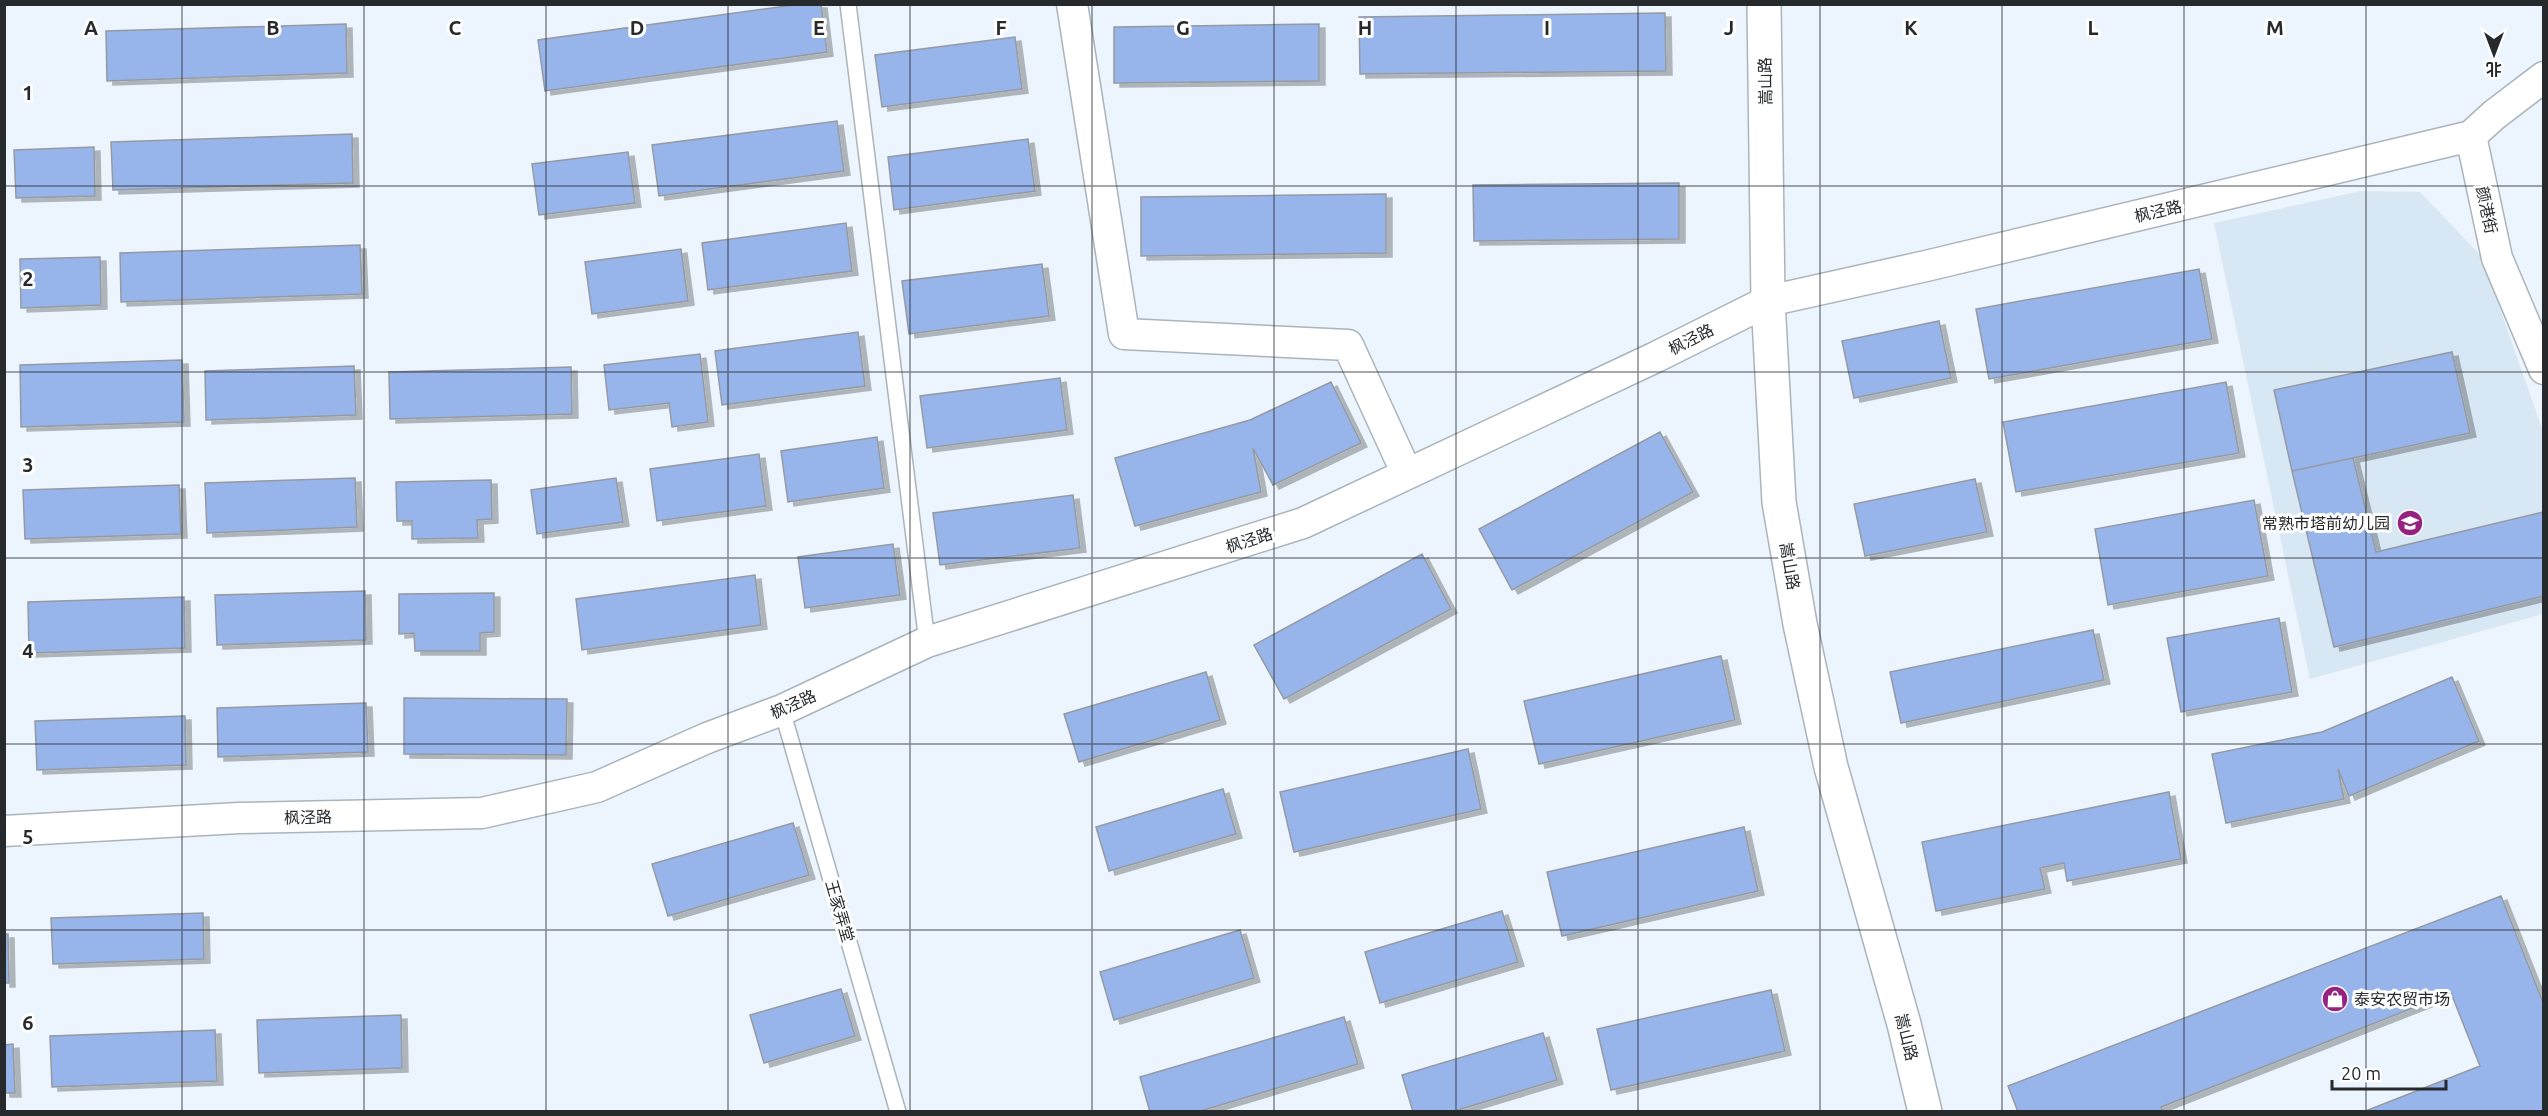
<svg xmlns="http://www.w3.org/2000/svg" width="2548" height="1116" viewBox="0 0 2548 1116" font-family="Ubuntu,'Noto Sans SC',sans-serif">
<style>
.built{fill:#d8e7f4}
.building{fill:#97b5eb;stroke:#959aa2;stroke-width:1.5;filter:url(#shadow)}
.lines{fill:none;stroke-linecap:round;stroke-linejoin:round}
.service-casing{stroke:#abb4bb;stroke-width:18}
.minor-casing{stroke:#abb4bb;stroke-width:33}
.tertiary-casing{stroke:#abb4bb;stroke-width:36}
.service{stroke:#fff;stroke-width:15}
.minor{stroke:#fff;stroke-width:30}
.tertiary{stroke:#fff;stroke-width:33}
.grid{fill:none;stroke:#272a2d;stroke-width:1.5;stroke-opacity:0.55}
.labels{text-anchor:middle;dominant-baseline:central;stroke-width:6;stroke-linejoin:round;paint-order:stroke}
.street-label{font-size:16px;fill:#272a2d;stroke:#fff}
.poi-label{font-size:16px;fill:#272a2d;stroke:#fff;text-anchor:end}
.grid-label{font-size:20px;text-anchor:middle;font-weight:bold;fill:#272a2d;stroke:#fff;stroke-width:6;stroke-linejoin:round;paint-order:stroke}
</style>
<defs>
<filter id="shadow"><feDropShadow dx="6" dy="4" stdDeviation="0" flood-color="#0004"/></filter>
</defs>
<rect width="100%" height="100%" fill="#ecf5fd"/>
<path class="built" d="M 2361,191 L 2420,192 L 2482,257 L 2543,431 L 2543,614 L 2310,679 L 2214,223 Z"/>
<path class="building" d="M 801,4 L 821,4 L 827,52 L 545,91 L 538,40 Z
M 1665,13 L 1666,71 L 1360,74 L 1359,17 Z
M 346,24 L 347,73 L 107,81 L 106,31 Z
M 1319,24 L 1319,81 L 1114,83 L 1114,27 Z
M 1015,37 L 1022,89 L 882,107 L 875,55 Z
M 837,121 L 844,171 L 659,196 L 652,145 Z
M 352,134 L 353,183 L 113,190 L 111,142 Z
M 1028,139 L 1035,191 L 894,210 L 888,157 Z
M 94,147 L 95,196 L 16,198 L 14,150 Z
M 628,152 L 635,203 L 539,215 L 532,164 Z
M 1679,183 L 1679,239 L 1474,241 L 1473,185 Z
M 1386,194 L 1386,253 L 1141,256 L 1141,197 Z
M 846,223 L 852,271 L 708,290 L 702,243 Z
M 360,245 L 362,294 L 121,302 L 120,253 Z
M 681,249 L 688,301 L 592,314 L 585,262 Z
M 100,257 L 101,305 L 21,308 L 20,259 Z
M 1042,264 L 1049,316 L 909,334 L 902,281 Z
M 2199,269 L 2212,339 L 1989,379 L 1976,309 Z
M 1939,321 L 1951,378 L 1854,398 L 1842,341 Z
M 858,332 L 865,386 L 722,405 L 715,351 Z
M 2452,352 L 2470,433 L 2292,471 L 2274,390 Z
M 700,354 L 708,422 L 672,427 L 669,403 L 609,410 L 604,365 Z
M 182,360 L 184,422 L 21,427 L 20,365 Z
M 354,366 L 356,415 L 206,420 L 205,371 Z
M 571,367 L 572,414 L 390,419 L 389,372 Z
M 1060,378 L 1067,430 L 927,448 L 920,396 Z
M 1331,382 L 1361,443 L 1273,485 L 1253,448 L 1261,492 L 1135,526 L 1115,458 L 1250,420 Z
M 2226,382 L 2239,453 L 2016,492 L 2003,422 Z
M 1660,432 L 1693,492 L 1512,590 L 1479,529 Z
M 877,437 L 884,488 L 788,502 L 781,451 Z
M 759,454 L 766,506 L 657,521 L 650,469 Z
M 2353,458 L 2376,552 L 2543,512 L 2544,596 L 2334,647 L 2292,471 Z
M 355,478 L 357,527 L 207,533 L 205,483 Z
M 616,478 L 623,522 L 537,534 L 531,490 Z
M 1975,479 L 1987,532 L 1865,556 L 1854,504 Z
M 491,480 L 492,519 L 477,520 L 478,538 L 412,539 L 412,521 L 397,521 L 396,482 Z
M 179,485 L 181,534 L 25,539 L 23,490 Z
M 1073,495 L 1080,548 L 940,565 L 933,513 Z
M 2254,500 L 2268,576 L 2108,605 L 2095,529 Z
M 893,544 L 900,595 L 805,608 L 798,557 Z
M 1422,554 L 1451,609 L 1284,699 L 1254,645 Z
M 755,575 L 761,625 L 582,650 L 576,599 Z
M 365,591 L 366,640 L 217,645 L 215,595 Z
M 494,593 L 494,632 L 480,633 L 480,651 L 415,651 L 414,633 L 399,634 L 399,594 Z
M 184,597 L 185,648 L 29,653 L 28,602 Z
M 2279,618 L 2292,692 L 2181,712 L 2167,638 Z
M 2093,630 L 2104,680 L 1901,723 L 1890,672 Z
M 1721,656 L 1735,720 L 1539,764 L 1524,701 Z
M 1206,672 L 1220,720 L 1079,762 L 1064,714 Z
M 2452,677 L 2479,741 L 2349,796 L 2338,769 L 2344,799 L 2226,823 L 2212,754 L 2322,732 Z
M 404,698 L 567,699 L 566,755 L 404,754 Z
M 366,703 L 368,752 L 218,757 L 217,708 Z
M 185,716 L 186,765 L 37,770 L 35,721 Z
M 1468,749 L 1481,809 L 1294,852 L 1280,792 Z
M 1223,789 L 1236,834 L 1109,871 L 1096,827 Z
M 2169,792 L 2181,859 L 2067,881 L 2064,863 L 2040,868 L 2045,889 L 1936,911 L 1922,842 Z
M 793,823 L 809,875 L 668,916 L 652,864 Z
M 1744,827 L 1758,891 L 1562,936 L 1547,872 Z
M 2501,896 L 2544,1005 L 2544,1112 L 2363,1112 L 2480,1066 L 2451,993 L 2161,1107 L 2163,1112 L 2018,1112 L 2008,1086 Z
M 1502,911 L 1518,962 L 1380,1003 L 1365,952 Z
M 203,913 L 204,959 L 53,964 L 51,918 Z
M 1240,930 L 1254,978 L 1114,1020 L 1100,972 Z
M 4,934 L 8,934 L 9,983 L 4,983 Z
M 841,989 L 855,1036 L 764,1063 L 750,1015 Z
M 1771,990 L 1785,1051 L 1611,1090 L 1597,1029 Z
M 401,1015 L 402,1068 L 259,1073 L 257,1020 Z
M 1344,1017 L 1358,1064 L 1197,1112 L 1150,1112 L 1140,1077 Z
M 215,1030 L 217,1081 L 52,1087 L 50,1036 Z
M 1543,1033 L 1557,1080 L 1451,1112 L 1413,1112 L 1402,1075 Z
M 13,1044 L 15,1093 L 4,1093 L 4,1045 Z"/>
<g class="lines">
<defs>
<path id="service" d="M 848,4 L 927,642
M 782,710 L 898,1112"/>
<path id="minor" d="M 1072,4 L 1124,334 L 1348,345 L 1407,474
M 2544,77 L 2494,115 L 2471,136 L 2497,258 L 2544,369
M 4,831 L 239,818 L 482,813 L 597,787 L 707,738 L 782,710 L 927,642 L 1303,523 L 1656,357 L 1768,301 L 1926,266 L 2471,136"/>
<path id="tertiary" d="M 1764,4 L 1768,301 L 1779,502 L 1800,624 L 1831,767 L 1904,1024 L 1925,1112"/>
</defs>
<use href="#service" class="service-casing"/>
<use href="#minor" class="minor-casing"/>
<use href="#tertiary" class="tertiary-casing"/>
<use href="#service" class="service"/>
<use href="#minor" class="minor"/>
<use href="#tertiary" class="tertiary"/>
</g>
<path class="grid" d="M 182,4 L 182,1112M 364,4 L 364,1112M 546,4 L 546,1112M 728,4 L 728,1112M 910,4 L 910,1112M 1092,4 L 1092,1112M 1274,4 L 1274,1112M 1456,4 L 1456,1112M 1638,4 L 1638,1112M 1820,4 L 1820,1112M 2002,4 L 2002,1112M 2184,4 L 2184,1112M 2366,4 L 2366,1112M 4,186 L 2544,186M 4,372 L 2544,372M 4,558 L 2544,558M 4,744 L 2544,744M 4,930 L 2544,930"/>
<defs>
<symbol id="school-disc" viewBox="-11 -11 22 22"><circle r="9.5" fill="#952281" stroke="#fff"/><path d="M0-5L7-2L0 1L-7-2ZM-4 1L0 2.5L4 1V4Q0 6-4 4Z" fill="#fff"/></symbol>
<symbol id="shop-disc" viewBox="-11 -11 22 22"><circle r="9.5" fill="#952281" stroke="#fff"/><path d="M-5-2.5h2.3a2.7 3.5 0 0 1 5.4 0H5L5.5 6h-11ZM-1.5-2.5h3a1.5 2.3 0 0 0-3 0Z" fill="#fff"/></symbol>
</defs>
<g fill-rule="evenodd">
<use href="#school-disc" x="2395" y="508" width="30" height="30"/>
<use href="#shop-disc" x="2320" y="984" width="30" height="30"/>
</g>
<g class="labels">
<g class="street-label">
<text transform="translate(1765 81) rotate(-91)">嵩山路</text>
<text transform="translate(2487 210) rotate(78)">颜港街</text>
<text transform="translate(2158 211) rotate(-13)">枫泾路</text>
<text transform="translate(1691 339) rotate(-27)">枫泾路</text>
<text transform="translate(1249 540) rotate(-18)">枫泾路</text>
<text transform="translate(1790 566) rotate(80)">嵩山路</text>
<text transform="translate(793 704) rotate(-24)">枫泾路</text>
<text transform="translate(308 817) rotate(-1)">枫泾路</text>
<text transform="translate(840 911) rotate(74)">王家弄堂</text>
<text transform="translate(1907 1037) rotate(76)">嵩山路</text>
</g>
<g class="poi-label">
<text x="2390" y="523">常熟市塔前幼儿园</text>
<text x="2354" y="999" text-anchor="start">泰安农贸市场</text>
</g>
</g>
<g class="grid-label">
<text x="91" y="35">A</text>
<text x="273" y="35">B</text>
<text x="455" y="35">C</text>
<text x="637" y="35">D</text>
<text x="819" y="35">E</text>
<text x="1001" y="35">F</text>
<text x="1183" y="35">G</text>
<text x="1365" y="35">H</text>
<text x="1547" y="35">I</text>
<text x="1729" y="35">J</text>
<text x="1911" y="35">K</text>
<text x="2093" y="35">L</text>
<text x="2275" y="35">M</text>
<text x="28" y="100">1</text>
<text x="28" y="286">2</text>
<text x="28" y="472">3</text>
<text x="28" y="658">4</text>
<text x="28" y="844">5</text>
<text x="28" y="1030">6</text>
</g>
<rect width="2548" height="1116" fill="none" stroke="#272a2d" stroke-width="12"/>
<g transform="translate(2494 54) rotate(180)" stroke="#ffffff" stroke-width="4.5" paint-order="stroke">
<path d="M0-4.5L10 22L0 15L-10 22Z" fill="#272a2d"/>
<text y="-9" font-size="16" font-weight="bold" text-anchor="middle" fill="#272a2d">北</text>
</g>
<path d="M2332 1080v9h114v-9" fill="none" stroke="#272a2d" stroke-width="3"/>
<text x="2341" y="1080" font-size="18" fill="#272a2d" stroke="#ffffff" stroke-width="4.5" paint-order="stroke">20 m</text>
</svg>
